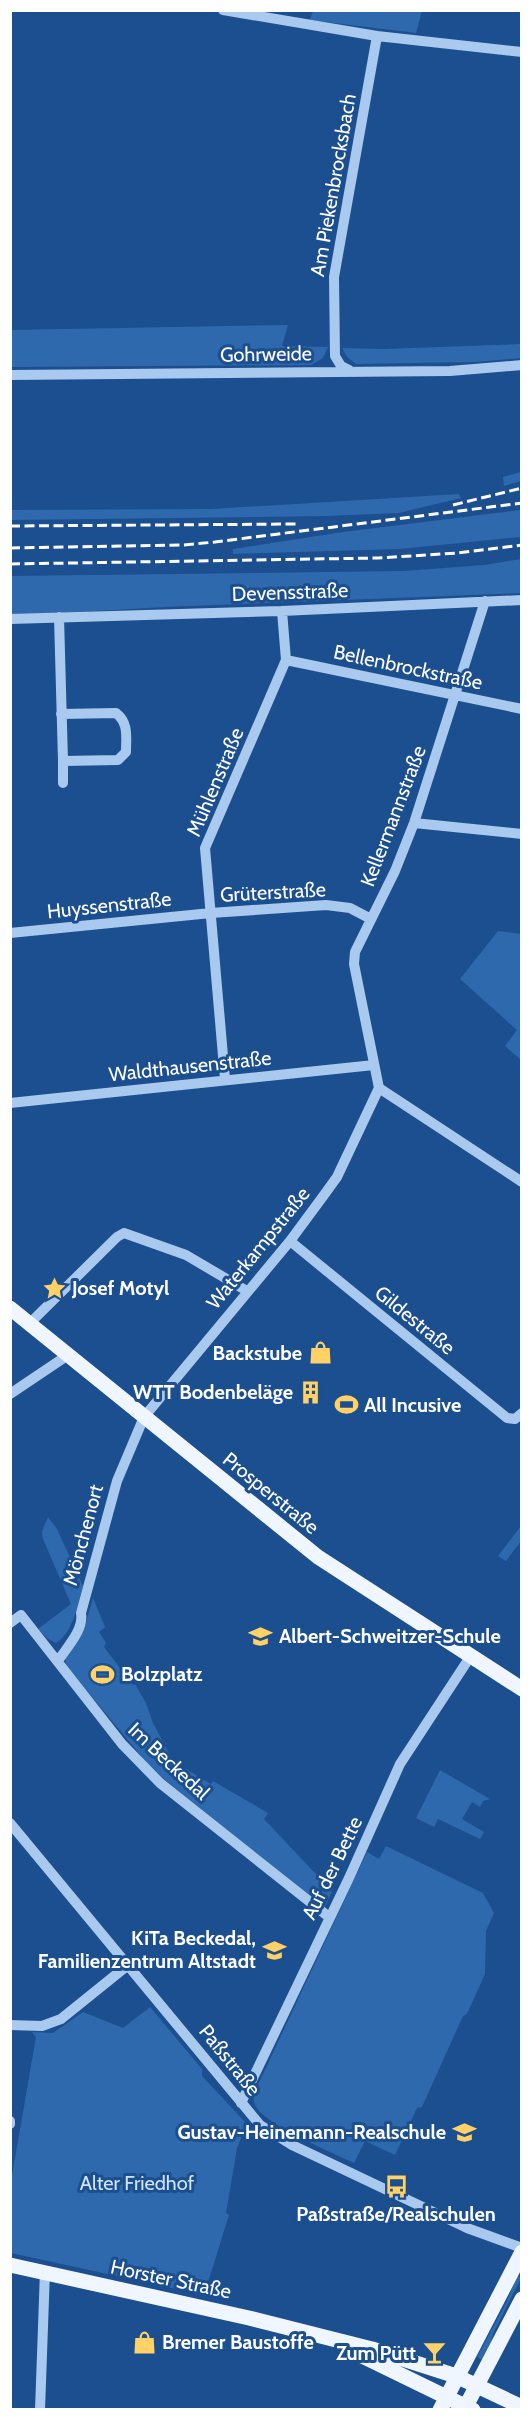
<svg xmlns="http://www.w3.org/2000/svg" width="532" height="2420" viewBox="0 0 532 2420" font-family="Cabin,sans-serif">
<style>
.green{fill:#2e69ad}
.lines{fill:none;stroke-linecap:round;stroke-linejoin:round}
.minor{stroke:#a9c9ee;stroke-width:10}
.major{stroke:#f0f6ff;stroke-width:15}
.rail{stroke:#fff;stroke-width:3;stroke-dasharray:10 4.5;stroke-linecap:butt}
.labels{text-anchor:middle;dominant-baseline:central;stroke-width:6;stroke-linejoin:round;paint-order:stroke}
.street-label{font-size:20px;fill:#fff;stroke:#1b4f8f}
.poi-label{font-size:20px;font-weight:bold;fill:#fff;stroke:#1b4f8f;text-anchor:start}
.park-label{font-size:20px;fill:#cfe3fa;stroke:#1b4f8f}
</style>
<rect width="100%" height="100%" fill="#1b4f8f"/>
<path class="green" d="M 313,11 L 422,11 L 416,33 L 310,20 Z
M 288,325 L 282,346 L 328,347 L 323,358 L 311,365 L 11,367 L 11,330 Z
M 521,344 L 521,358 L 475,362 L 356,364 L 347,357 L 342,348 L 383,349 Z
M 521,472 L 521,481 L 504,486 L 503,477 Z
M 459,494 L 461,498 L 399,513 L 327,516 L 11,520 L 11,510 L 211,509 Z
M 521,510 L 521,537 L 400,549 L 233,554 L 233,549 L 343,532 Z
M 521,559 L 522,593 L 165,607 L 11,616 L 10,576 L 404,571 L 484,565 Z
M 498,931 L 521,934 L 521,1060 L 505,1046 L 517,1030 L 460,979 Z
M 48,1517 L 57,1529 L 83,1586 C 78,1604 73,1633 56,1643 L 48,1639 L 38,1629 L 71,1604 L 43,1539 L 42,1531 Z
M 521,1526 L 521,1541 L 506,1561 L 498,1556 Z
M 93,1598 L 105,1627 L 99,1632 L 106,1643 L 104,1647 L 133,1685 L 135,1684 L 146,1703 L 153,1723 L 173,1761 L 211,1784 L 213,1781 L 268,1813 L 264,1819 L 332,1891 L 326,1905 L 319,1904 L 166,1781 L 147,1763 L 67,1667 L 65,1659 L 85,1626 Z
M 440,1770 L 490,1799 L 483,1801 L 480,1807 L 472,1802 L 462,1819 L 484,1832 L 480,1839 L 438,1819 L 434,1827 L 416,1818 Z
M 386,1846 L 483,1893 L 494,1913 L 486,1931 L 485,1974 L 467,2014 L 463,2016 L 422,2107 L 417,2108 L 395,2155 L 365,2141 L 354,2163 C 334,2153 258,2123 254,2102 C 253,2098 255,2093 256,2089 L 367,1852 L 379,1859 Z
M 150,2007 L 202,2069 L 202,2076 L 247,2124 L 237,2148 L 226,2213 L 229,2215 L 204,2295 L 11,2253 L 11,2181 L 36,2037 L 32,2032 L 53,2033 L 83,2012 L 123,2028 Z
M 516,2275 L 521,2278 L 493,2334 L 489,2352 L 484,2361 L 477,2357 L 508,2299 Z"/>
<g class="lines">
<path class="minor" d="M 223,10 L 377,36 L 522,52
M 349,370 L 341,366 L 335,356 L 334,277 L 377,36
M 10,375 L 450,371 L 522,365
M 485,601 L 414,823 L 395,871 L 355,952 L 354,964 L 379,1088 L 522,1182
M 59,617 L 63,761 L 118,760 L 126,752 C 126,737 129,723 116,713 L 61,714
M 10,619 L 282,611 L 522,600
M 286,660 L 522,709
M 63,761 L 63,783
M 414,823 L 522,834
M 10,933 L 211,913 L 326,905 L 350,908 L 371,919
M 225,1079 L 205,848 L 286,660 L 282,611
M 10,1103 L 374,1065
M 290,1241 L 507,1418 L 515,1419 L 522,1413
M 30,1323 L 117,1237 L 124,1233 L 186,1255 L 247,1291
M 10,1394 L 68,1355
M 10,1623 L 21,1615 L 122,1744 L 160,1783 L 329,1917
M 58,1661 C 67,1647 84,1630 81,1613 L 117,1481 L 144,1417 L 290,1241 L 324,1195 L 337,1177 L 379,1088
M 10,1823 L 260,2125 L 292,2145 L 467,2228 L 522,2248
M 10,2025 L 42,2026 L 61,2019 L 128,1965
M 241,2103 L 349,1878 L 400,1764 L 470,1657
M 10,2121 L 10,2124
M 40,2410 L 45,2271"/>
<path class="major" d="M 10,1308 L 318,1557 L 522,1689
M 10,2265 L 249,2318 L 372,2349 L 456,2376 L 522,2407
M 354,2352 L 473,2410
M 440,2410 L 522,2252
M 464,2410 L 522,2299"/>
<path class="rail" d="M 453,505 L 522,488
M 10,526 L 298,524
M 10,548 L 183,545 L 215,542 L 522,503
M 10,564 L 378,558 L 458,553 L 522,545"/>
</g>
<defs>
<symbol id="sight-bare" viewBox="-9 -9 18 18"><path d="M0-6L1.8-2.2L6-1.7L2.9 1.2L3.7 5.4L0 3.3L-3.7 5.4L-2.9 1.2L-6-1.7L-1.8-2.2Z" fill="#ffd166" stroke="#1b4f8f" stroke-width="2.5" paint-order="stroke"/></symbol>
<symbol id="shop-bare" viewBox="-9 -9 18 18"><path d="M-5-2.5h2.3a2.7 3.5 0 0 1 5.4 0H5L5.5 6h-11ZM-1.5-2.5h3a1.5 2.3 0 0 0-3 0Z" fill="#ffd166" stroke="#1b4f8f" stroke-width="2.5" paint-order="stroke"/></symbol>
<symbol id="building-bare" viewBox="-9 -9 18 18"><path d="M-4-6H4V6H1V3H-1V6H-4ZM-2.5-4.3h1.7v1.8h-1.7ZM.8-4.3h1.7v1.8H.8ZM-2.5-1h1.7V.8h-1.7ZM.8-1h1.7V.8H.8Z" fill="#ffd166" stroke="#1b4f8f" stroke-width="2.5" paint-order="stroke"/></symbol>
<symbol id="stadium-bare" viewBox="-9 -9 18 18"><path d="M0-5a6.5 5 0 1 0 0 10a6.5 5 0 1 0 0-10ZM-3.5-1.8h7v3.6h-7Z" fill="#ffd166" stroke="#1b4f8f" stroke-width="2.5" paint-order="stroke"/></symbol>
<symbol id="school-bare" viewBox="-9 -9 18 18"><path d="M0-5L7-2L0 1L-7-2ZM-4 1L0 2.5L4 1V4Q0 6-4 4Z" fill="#ffd166" stroke="#1b4f8f" stroke-width="2.5" paint-order="stroke"/></symbol>
<symbol id="bus-bare" viewBox="-9 -9 18 18"><path d="M-5-6H5V4H4V6H2V4H-2V6H-4V4H-5ZM-3.5-4V0h7V-4ZM-3.5 1.2v1.5H-2V1.2ZM2 1.2v1.5H3.5V1.2Z" fill="#ffd166" stroke="#1b4f8f" stroke-width="2.5" paint-order="stroke"/></symbol>
<symbol id="bar-bare" viewBox="-9 -9 18 18"><path d="M-6-5H6L.8 .8V4.5H3.5V6h-7V4.5H-.8V.8Z" fill="#ffd166" stroke="#1b4f8f" stroke-width="2.5" paint-order="stroke"/></symbol>
</defs>
<g fill-rule="evenodd">
<use href="#sight-bare" x="38" y="1272" width="33" height="33"/>
<use href="#shop-bare" x="304" y="1336" width="33" height="33"/>
<use href="#building-bare" x="294" y="1376" width="33" height="33"/>
<use href="#stadium-bare" x="330" y="1388" width="33" height="33"/>
<use href="#school-bare" x="244" y="1620" width="33" height="33"/>
<use href="#stadium-bare" x="86" y="1658" width="33" height="33"/>
<use href="#school-bare" x="258" y="1934" width="33" height="33"/>
<use href="#school-bare" x="448" y="2116" width="33" height="33"/>
<use href="#bus-bare" x="380" y="2170" width="33" height="33"/>
<use href="#shop-bare" x="128" y="2326" width="33" height="33"/>
<use href="#bar-bare" x="418" y="2336" width="33" height="33"/>
</g>
<g class="labels">
<g class="street-label">
<text transform="translate(333 185) rotate(-80)">Am Piekenbrocksbach</text>
<text transform="translate(266 354) rotate(-1)">Gohrweide</text>
<text transform="translate(290 592) rotate(-2)">Devensstraße</text>
<text transform="translate(408 667) rotate(12)">Bellenbrockstraße</text>
<text transform="translate(215 782) rotate(-67)">Mühlenstraße</text>
<text transform="translate(393 816) rotate(-69)">Kellermannstraße</text>
<text transform="translate(273 892) rotate(-3)">Grüterstraße</text>
<text transform="translate(109 905) rotate(-6)">Huyssenstraße</text>
<text transform="translate(190 1066) rotate(-6)">Waldthausenstraße</text>
<text transform="translate(258 1248) rotate(-51)">Waterkampstraße</text>
<text transform="translate(415 1320) rotate(39)">Gildestraße</text>
<text transform="translate(271 1493) rotate(39)">Prosperstraße</text>
<text transform="translate(83 1535) rotate(-75)">Mönchenort</text>
<text transform="translate(169 1761) rotate(43)">Im Beckedal</text>
<text transform="translate(332 1868) rotate(-64)">Auf der Bette</text>
<text transform="translate(230 2060) rotate(51)">Paßstraße</text>
<text transform="translate(171 2279) rotate(12)">Horster Straße</text>
</g>
<g class="poi-label">
<text x="72" y="1288">Josef Motyl</text>
<text x="302" y="1353" text-anchor="end">Backstube</text>
<text x="293" y="1392" text-anchor="end">WTT Bodenbeläge</text>
<text x="364" y="1405">All Incusive</text>
<text x="279" y="1636">Albert-Schweitzer-Schule</text>
<text x="121" y="1674">Bolzplatz</text>
<text x="256" y="1938" text-anchor="end">KiTa Beckedal,<tspan x="256" dy="23">Familienzentrum Altstadt</tspan></text>
<text x="446" y="2132" text-anchor="end">Gustav-Heinemann-Realschule</text>
<text x="396" y="2214" text-anchor="middle">Paßstraße/Realschulen</text>
<text x="162" y="2342">Bremer Baustoffe</text>
<text x="416" y="2353" text-anchor="end">Zum Pütt</text>
</g>
<g class="park-label">
<text x="137" y="2183">Alter Friedhof</text>
</g>
</g>
<rect width="532" height="2420" fill="none" stroke="#ffffff" stroke-width="24"/>
</svg>
